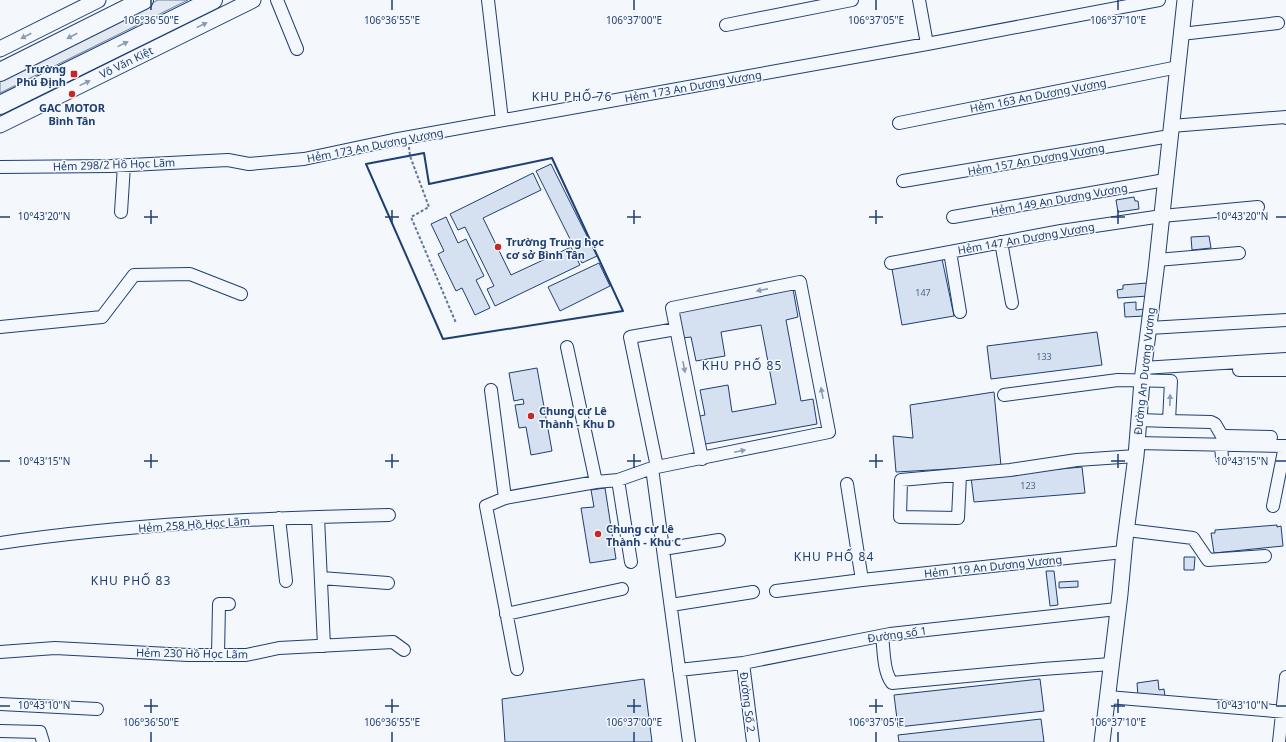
<svg xmlns="http://www.w3.org/2000/svg" width="1286" height="742" viewBox="0 0 1286 742" font-family="'Noto Sans',sans-serif">
<style>
.green{fill:#e3e9f0;stroke:#687fa3}
.building{fill:#d5e0f0;stroke:#1d3f73}
.lines{fill:none;stroke-linecap:round;stroke-linejoin:round}
.minor-casing{stroke:#1d3f73;stroke-width:14}
.major-casing{stroke:#1d3f73;stroke-width:17}
.highway-casing{stroke:#1d3f73;stroke-width:20}
.path{stroke:#5e769c;stroke-width:2;stroke-dasharray:3 2;stroke-linecap:butt}
.minor{stroke:#f4f7fb;stroke-width:12}
.major{stroke:#f4f7fb;stroke-width:15}
.highway{stroke:#f4f7fb;stroke-width:18}
.wall{stroke:#1d3f73;stroke-width:2}
.oneway{fill:#889bb7}
.ticks{fill:none;stroke:#1d3f73;stroke-width:1.5}
.poi-dot{fill:#c62828;stroke:#f4f7fb;stroke-width:1.5}
.labels{text-anchor:middle;dominant-baseline:central;stroke-width:3;stroke-linejoin:round;paint-order:stroke}
.number-label{font-size:9px;fill:#4b6792}
.street-label{font-size:11px;fill:#1d3f73;stroke:#f4f7fb}
.poi-label{font-size:11px;font-weight:bold;fill:#1d3f73;stroke:#f4f7fb;text-anchor:start}
.neighbourhood-label{font-size:12px;letter-spacing:1px;fill:#1d3f73;stroke:#f4f7fb}
.ticks-label{font-size:10px;text-anchor:middle;fill:#1d3f73;stroke:#f4f7fb;stroke-width:3;stroke-linejoin:round;paint-order:stroke}
</style>
<rect width="100%" height="100%" fill="#f4f7fb"/>
<path class="green" d="M 158,0 L 188,0 L 0,93 L 0,78 Z"/>
<path class="building" d="M 551,164 L 597,256 L 582,263 L 536,171 Z
M 533,173 L 541,190 L 483,218 L 511,275 L 571,247 L 580,265 L 495,306 L 487,289 L 494,286 L 465,227 L 458,230 L 450,214 Z
M 1134,197 L 1135,201 L 1138,201 L 1139,209 L 1118,212 L 1116,200 Z
M 446,217 L 458,243 L 466,239 L 484,276 L 476,280 L 490,308 L 475,315 L 462,288 L 456,291 L 438,254 L 444,251 L 431,224 Z
M 1209,236 L 1211,248 L 1192,250 L 1191,237 Z
M 942,259 L 954,316 L 902,325 L 892,269 Z
M 599,263 L 610,286 L 560,311 L 548,287 Z
M 1147,283 L 1148,296 L 1118,298 L 1117,290 L 1123,289 L 1123,285 Z
M 793,289 L 798,317 L 786,320 L 801,401 L 813,399 L 817,424 L 700,445 L 695,417 L 705,415 L 700,390 L 728,385 L 732,412 L 776,404 L 761,325 L 721,332 L 725,356 L 696,361 L 691,337 L 682,338 L 676,310 Z
M 1136,302 L 1136,310 L 1144,309 L 1145,316 L 1125,317 L 1124,303 Z
M 1097,332 L 1102,365 L 991,379 L 987,346 Z
M 537,368 L 552,451 L 531,455 L 526,427 L 519,428 L 515,405 L 524,404 L 523,399 L 514,401 L 509,373 Z
M 994,392 L 1001,466 L 896,472 L 893,436 L 913,438 L 910,405 Z
M 1082,467 L 1085,493 L 974,502 L 971,477 Z
M 605,488 L 616,559 L 590,563 L 581,508 L 594,507 L 591,490 Z
M 1277,525 L 1277,527 L 1281,526 L 1283,546 L 1214,553 L 1211,533 L 1215,533 L 1215,530 Z
M 1184,557 L 1195,557 L 1194,570 L 1184,570 Z
M 1046,571 L 1054,571 L 1058,605 L 1050,606 Z
M 1078,581 L 1078,587 L 1059,588 L 1059,582 Z
M 644,679 L 652,742 L 505,742 L 502,699 Z
M 1040,679 L 1044,711 L 898,727 L 894,695 Z
M 1158,680 L 1159,690 L 1164,689 L 1165,697 L 1138,696 L 1137,683 Z
M 1041,719 L 1044,742 L 899,742 L 898,735 Z"/>
<g class="lines">
<defs>
<path id="minor" d="M 277,0 L 297,49
M 488,0 L 502,120
M 919,0 L 927,44
M 726,25 L 852,0
M 1181,34 L 1278,23
M 899,123 L 1178,67
M 1171,126 L 1286,117 L 1286,118
M 0,167 L 111,166 L 228,160 L 249,164 L 304,159 L 393,140 L 927,44 L 1159,0
M 903,181 L 1170,136
M 121,212 L 124,165
M 953,217 L 1165,180
M 1001,242 L 1012,303
M 950,252 L 960,312
M 1157,260 L 1239,253
M 891,263 L 1061,231 L 1162,216 L 1258,207
M 0,327 L 102,317 L 134,275 L 190,274 L 241,294
M 1149,328 L 1286,320
M 567,347 L 596,482 L 618,480 L 652,468 L 689,742
M 1143,368 L 1286,359
M 1239,370 L 1286,370
M 491,390 L 505,498 L 596,482
M 1004,395 L 1118,380 L 1171,381 L 1169,421 L 1138,420
M 1169,421 L 1211,422 L 1215,424 L 1222,436 L 1226,436 L 1271,437
M 1136,443 L 1285,446 L 1273,506
M 1221,445 L 1222,458
M 657,467 L 829,432 L 800,282 L 672,308 L 702,459
M 652,468 L 657,467 L 630,337 L 676,329
M 960,475 L 958,518 L 900,517 L 901,480 L 1010,470 L 1077,460 L 1136,456
M 618,480 L 631,562
M 847,484 L 862,580
M 505,498 L 486,506 L 517,669
M 318,517 L 324,646
M 279,518 L 286,581
M 1127,530 L 1193,538 L 1208,560 L 1265,556
M 0,543 C 129,524 259,518 389,515
M 663,549 L 719,540
M 321,578 L 388,583
M 776,591 L 862,580 L 1123,552
M 671,605 L 753,592
M 506,614 L 622,589
M 882,636 C 884,650 883,671 892,683 L 1043,669 L 1111,664
M 0,652 L 55,648 L 188,655 L 246,655 L 279,648 L 393,642 L 404,650
M 218,655 L 219,604 L 229,604
M 743,663 L 753,742
M 679,670 L 743,663 L 890,634 L 1117,609
M 1108,697 L 1286,712
M 0,704 L 97,709
M 0,731 L 40,732 L 43,742
M 1279,742 L 1286,677"/>
<path id="major" d="M 0,49 L 98,0
M 0,125 L 253,0
M 1102,742 L 1120,594 L 1125,540 L 1136,456 L 1142,381 L 1156,270 L 1185,0"/>
<path id="highway" d="M 0,72 L 144,0
M 0,105 L 213,0"/>
</defs>
<use href="#minor" class="minor-casing"/>
<use href="#major" class="major-casing"/>
<use href="#highway" class="highway-casing"/>
<path class="path" d="M 409,147 L 410,156 L 429,207 L 411,217 L 456,323"/>
<use href="#minor" class="minor"/>
<use href="#major" class="major"/>
<use href="#highway" class="highway"/>
<path class="wall" d="M 424,153 L 429,184 L 552,158 L 623,311 L 443,339 L 366,164 Z"/>
</g>
<defs><path id="oneway-solid" d="M-6-.8H1V-3.2L6.5 0L1 3.2V.8H-6Z"/></defs>
<g class="oneway">
<use href="#oneway-solid" transform="translate(202 25) rotate(-26)"/>
<use href="#oneway-solid" transform="translate(26 36) rotate(153)"/>
<use href="#oneway-solid" transform="translate(72 36) rotate(153)"/>
<use href="#oneway-solid" transform="translate(123 44) rotate(-26)"/>
<use href="#oneway-solid" transform="translate(85 83) rotate(-26)"/>
<use href="#oneway-solid" transform="translate(762 290) rotate(169)"/>
<use href="#oneway-solid" transform="translate(684 367) rotate(79)"/>
<use href="#oneway-solid" transform="translate(822 393) rotate(-101)"/>
<use href="#oneway-solid" transform="translate(1170 400) rotate(-88)"/>
<use href="#oneway-solid" transform="translate(740 451) rotate(-12)"/>
</g>
<path class="ticks" d="M 151,0 L 151,10M 392,0 L 392,10M 634,0 L 634,10M 876,0 L 876,10M 1118,0 L 1118,10M 151,210 L 151,224M 392,210 L 392,224M 634,210 L 634,224M 876,210 L 876,224M 1118,210 L 1118,224M 0,217 L 10,217M 144,217 L 158,217M 385,217 L 399,217M 627,217 L 641,217M 869,217 L 883,217M 1111,217 L 1125,217M 1276,217 L 1286,217M 151,454 L 151,468M 392,454 L 392,468M 634,454 L 634,468M 876,454 L 876,468M 1118,454 L 1118,468M 0,461 L 10,461M 144,461 L 158,461M 385,461 L 399,461M 627,461 L 641,461M 869,461 L 883,461M 1111,461 L 1125,461M 1276,461 L 1286,461M 151,699 L 151,713M 392,699 L 392,713M 634,699 L 634,713M 876,699 L 876,713M 1118,699 L 1118,713M 0,706 L 10,706M 144,706 L 158,706M 385,706 L 399,706M 627,706 L 641,706M 869,706 L 883,706M 1111,706 L 1125,706M 1276,706 L 1286,706M 151,732 L 151,742M 392,732 L 392,742M 634,732 L 634,742M 876,732 L 876,742M 1118,732 L 1118,742"/>
<g class="poi-dot">
<rect x="70" y="70" width="8" height="8" rx="2"/>
<circle cx="72" cy="94" r="4"/>
<circle cx="498" cy="247" r="4"/>
<circle cx="531" cy="416" r="4"/>
<circle cx="598" cy="534" r="4"/>
</g>
<g class="labels">
<g class="number-label">
<text x="923" y="292">147</text>
<text x="1044" y="356">133</text>
<text x="1028" y="485">123</text>
</g>
<g class="street-label">
<text transform="translate(126 62) rotate(-26)">Võ Văn Kiệt</text>
<text transform="translate(693 86) rotate(-10)">Hẻm 173 An Dương Vương</text>
<text transform="translate(1038 95) rotate(-11)">Hẻm 163 An Dương Vương</text>
<text transform="translate(375 145) rotate(-11)">Hẻm 173 An Dương Vương</text>
<text transform="translate(1036 159) rotate(-10)">Hẻm 157 An Dương Vương</text>
<text transform="translate(114 164) rotate(-2)">Hẻm 298/2 Hồ Học Lãm</text>
<text transform="translate(1059 199) rotate(-10)">Hẻm 149 An Dương Vương</text>
<text transform="translate(1026 238) rotate(-10)">Hẻm 147 An Dương Vương</text>
<text transform="translate(1144 371) rotate(-84)">Đường An Dương Vương</text>
<text transform="translate(194 524) rotate(-4)">Hẻm 258 Hồ Học Lãm</text>
<text transform="translate(993 566) rotate(-6)">Hẻm 119 An Dương Vương</text>
<text transform="translate(897 634) rotate(-8)">Đường số 1</text>
<text transform="translate(192 653) rotate(1)">Hẻm 230 Hồ Học Lãm</text>
<text transform="translate(748 702) rotate(83)">Đường Số 2</text>
</g>
<g class="poi-label">
<text x="66" y="68" text-anchor="end">Trường<tspan x="66" dy="13">Phú Định</tspan></text>
<text x="72" y="107" text-anchor="middle">GAC MOTOR<tspan x="72" dy="13">Bình Tân</tspan></text>
<text x="506" y="241">Trường Trung học<tspan x="506" dy="13">cơ sở Bình Tân</tspan></text>
<text x="539" y="410">Chung cư Lê<tspan x="539" dy="13">Thành - Khu D</tspan></text>
<text x="606" y="528">Chung cư Lê<tspan x="606" dy="13">Thành - Khu C</tspan></text>
</g>
<g class="neighbourhood-label">
<text x="572" y="96">KHU PHỐ 76</text>
<text x="742" y="365">KHU PHỐ 85</text>
<text x="834" y="556">KHU PHỐ 84</text>
<text x="131" y="580">KHU PHỐ 83</text>
</g>
</g>
<g class="ticks-label">
<text x="151" y="24">106°36'50"E</text>
<text x="392" y="24">106°36'55"E</text>
<text x="634" y="24">106°37'00"E</text>
<text x="876" y="24">106°37'05"E</text>
<text x="1118" y="24">106°37'10"E</text>
<text x="44" y="220">10°43'20"N</text>
<text x="1242" y="220">10°43'20"N</text>
<text x="44" y="465">10°43'15"N</text>
<text x="1242" y="465">10°43'15"N</text>
<text x="44" y="709">10°43'10"N</text>
<text x="1242" y="709">10°43'10"N</text>
<text x="151" y="726">106°36'50"E</text>
<text x="392" y="726">106°36'55"E</text>
<text x="634" y="726">106°37'00"E</text>
<text x="876" y="726">106°37'05"E</text>
<text x="1118" y="726">106°37'10"E</text>
</g>
</svg>
